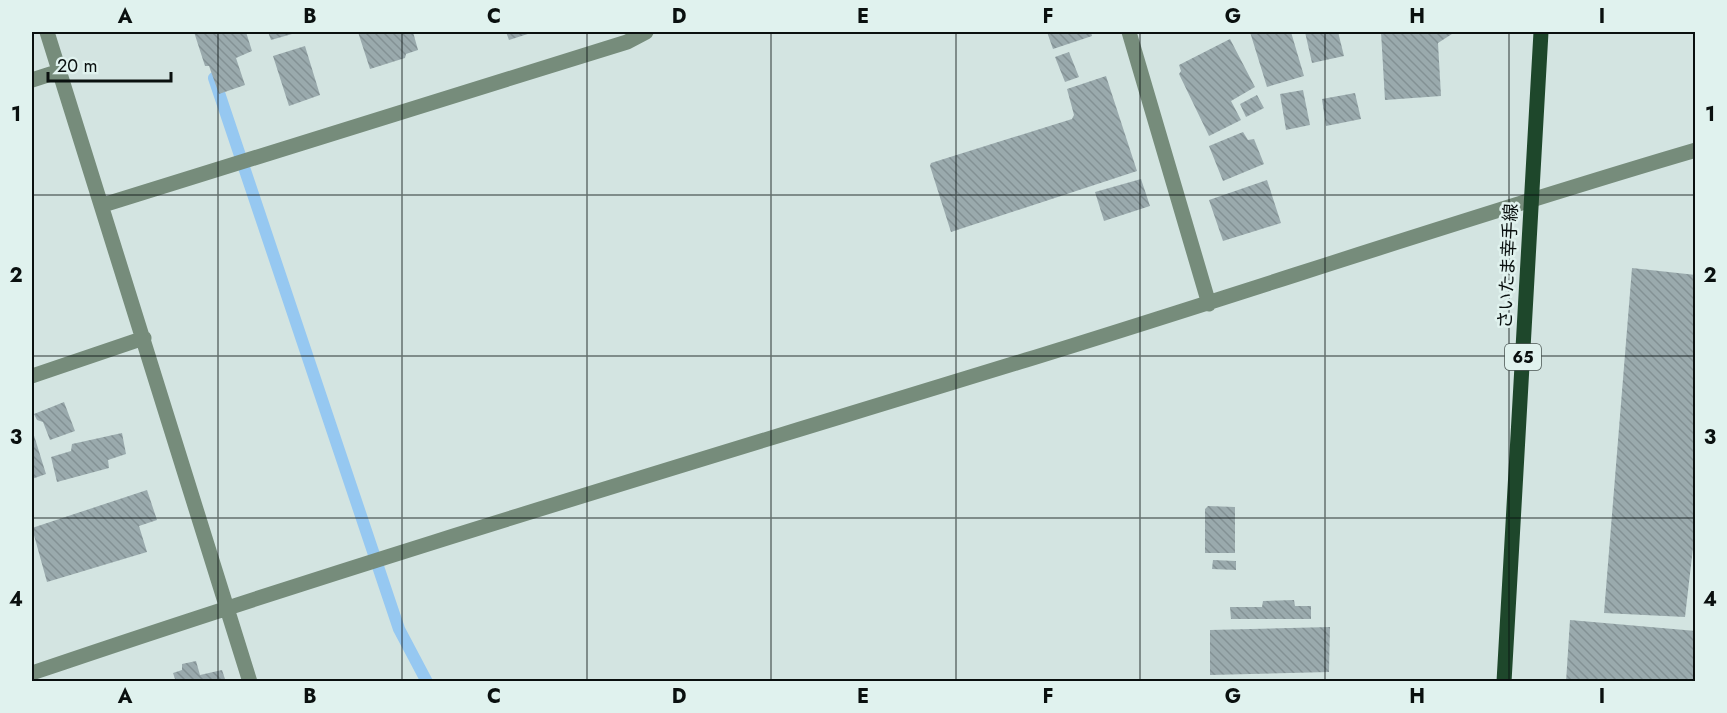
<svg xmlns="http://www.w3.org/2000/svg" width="1727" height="713" viewBox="0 0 1727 713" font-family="Jost,'Noto Sans JP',sans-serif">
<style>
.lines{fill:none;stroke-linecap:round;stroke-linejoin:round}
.stream{stroke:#96c8f1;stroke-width:12}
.building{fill:url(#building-back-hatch)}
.minor{stroke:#768c7b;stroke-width:15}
.primary{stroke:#1e472b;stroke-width:15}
.grid{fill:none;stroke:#0a100f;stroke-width:1.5;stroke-opacity:0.55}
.labels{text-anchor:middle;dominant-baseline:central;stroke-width:5;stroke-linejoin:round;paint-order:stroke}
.shield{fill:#e0f2ee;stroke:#4a5452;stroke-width:1.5}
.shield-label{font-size:16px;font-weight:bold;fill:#0a100f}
.street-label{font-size:18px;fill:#0a100f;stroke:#e0f2ee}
.neatline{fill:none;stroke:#0a100f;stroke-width:2}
.grid-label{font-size:20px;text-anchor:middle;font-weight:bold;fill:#0a100f}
</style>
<defs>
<pattern id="building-back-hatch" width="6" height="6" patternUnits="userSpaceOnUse" patternTransform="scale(1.5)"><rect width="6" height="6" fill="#9aaaad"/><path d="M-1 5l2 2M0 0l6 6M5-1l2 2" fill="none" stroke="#839194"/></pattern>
</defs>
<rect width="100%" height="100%" fill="#d3e4e1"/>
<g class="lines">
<path class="stream" d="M 214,78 L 399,629 L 427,682"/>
</g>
<path class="building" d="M 194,32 L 246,32 L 252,51 L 236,58 L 245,85 L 219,94 L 209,66 L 205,66 Z
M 268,32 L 299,32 L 271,40 Z
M 358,32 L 413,32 L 418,50 L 406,54 L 405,58 L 370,69 Z
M 506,32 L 534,32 L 509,40 Z
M 1047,32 L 1091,32 L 1092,36 L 1053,49 Z
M 1250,32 L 1291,32 L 1304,76 L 1267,87 Z
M 1305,32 L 1338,32 L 1344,56 L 1312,63 Z
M 1381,32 L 1455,32 L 1438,43 L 1441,96 L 1385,100 Z
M 1230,39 L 1255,87 L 1231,101 L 1241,120 L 1209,136 L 1179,74 L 1181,71 L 1179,65 Z
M 305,46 L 320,95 L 289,106 L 273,56 Z
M 1069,52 L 1079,77 L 1065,82 L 1055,57 Z
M 1106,76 L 1137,171 L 951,232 L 930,166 L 931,163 L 1072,119 L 1074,115 L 1067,89 Z
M 1303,90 L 1310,125 L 1286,130 L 1280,94 Z
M 1355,93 L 1361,119 L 1326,126 L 1322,99 Z
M 1257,95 L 1264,108 L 1246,117 L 1240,104 Z
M 1243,132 L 1248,140 L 1254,139 L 1264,164 L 1223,181 L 1209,146 Z
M 1141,179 L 1150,206 L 1104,221 L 1095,192 Z
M 1267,180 L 1281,223 L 1223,241 L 1209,200 Z
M 1632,268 L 1696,275 L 1696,522 L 1685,617 L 1604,613 Z
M 64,402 L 75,431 L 50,440 L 43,422 L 37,420 L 34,414 Z
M 32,429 L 46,474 L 32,479 Z
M 122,433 L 126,454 L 108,460 L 109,468 L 57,482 L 51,457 L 71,451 L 72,444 Z
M 147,490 L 157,520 L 139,526 L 147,552 L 47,582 L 32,528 Z
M 1208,506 L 1235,507 L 1235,553 L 1205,553 L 1205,509 Z
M 1213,560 L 1236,561 L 1236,570 L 1212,569 Z
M 1294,600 L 1295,606 L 1311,606 L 1311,619 L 1231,619 L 1230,607 L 1262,607 L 1263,601 Z
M 1570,620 L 1696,631 L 1695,682 L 1566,682 Z
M 1330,627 L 1329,672 L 1210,675 L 1210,630 Z
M 196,661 L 200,675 L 222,670 L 226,682 L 176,682 L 173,673 L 182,670 L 182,664 Z"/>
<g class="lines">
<path class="minor" d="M 47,32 L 250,682
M 1129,32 L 1209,304
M 32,80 L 60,71
M 103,205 L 627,42 L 646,32
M 32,376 L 144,338
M 32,673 C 361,561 694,462 1026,360 C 1250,291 1471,216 1696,150"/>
<path class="primary" d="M 1504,682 L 1541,32"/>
</g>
<path class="grid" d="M 218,32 L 218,682M 402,32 L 402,682M 587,32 L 587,682M 771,32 L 771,682M 956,32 L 956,682M 1140,32 L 1140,682M 1325,32 L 1325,682M 1509,32 L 1509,682M 32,195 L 1696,195M 32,356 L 1696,356M 32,518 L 1696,518"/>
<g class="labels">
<rect class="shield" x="1505" y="344" width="36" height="26" rx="4.5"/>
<g class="shield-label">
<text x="1523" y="357">65</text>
</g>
<g class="street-label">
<text transform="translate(1508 266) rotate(-87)">さいたま幸手線</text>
</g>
</g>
<rect width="1727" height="713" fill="none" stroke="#e0f2ee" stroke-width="66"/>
<path d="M48 72v9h123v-9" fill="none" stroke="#0a100f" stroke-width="3"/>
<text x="57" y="72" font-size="18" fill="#0a100f" stroke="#e0f2ee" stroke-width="4.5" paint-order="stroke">20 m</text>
<rect x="33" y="33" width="1661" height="647" class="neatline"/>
<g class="grid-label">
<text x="125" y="23">A</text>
<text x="310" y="23">B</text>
<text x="494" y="23">C</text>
<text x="679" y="23">D</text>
<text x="863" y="23">E</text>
<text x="1048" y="23">F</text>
<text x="1233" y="23">G</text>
<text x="1417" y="23">H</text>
<text x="1602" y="23">I</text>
<text x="16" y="121">1</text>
<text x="1710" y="121">1</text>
<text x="16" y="282">2</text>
<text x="1710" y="282">2</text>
<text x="16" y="444">3</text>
<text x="1710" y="444">3</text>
<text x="16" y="606">4</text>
<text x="1710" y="606">4</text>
<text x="125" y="703">A</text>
<text x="310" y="703">B</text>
<text x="494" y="703">C</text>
<text x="679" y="703">D</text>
<text x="863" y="703">E</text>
<text x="1048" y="703">F</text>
<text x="1233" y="703">G</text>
<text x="1417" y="703">H</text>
<text x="1602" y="703">I</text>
</g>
</svg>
